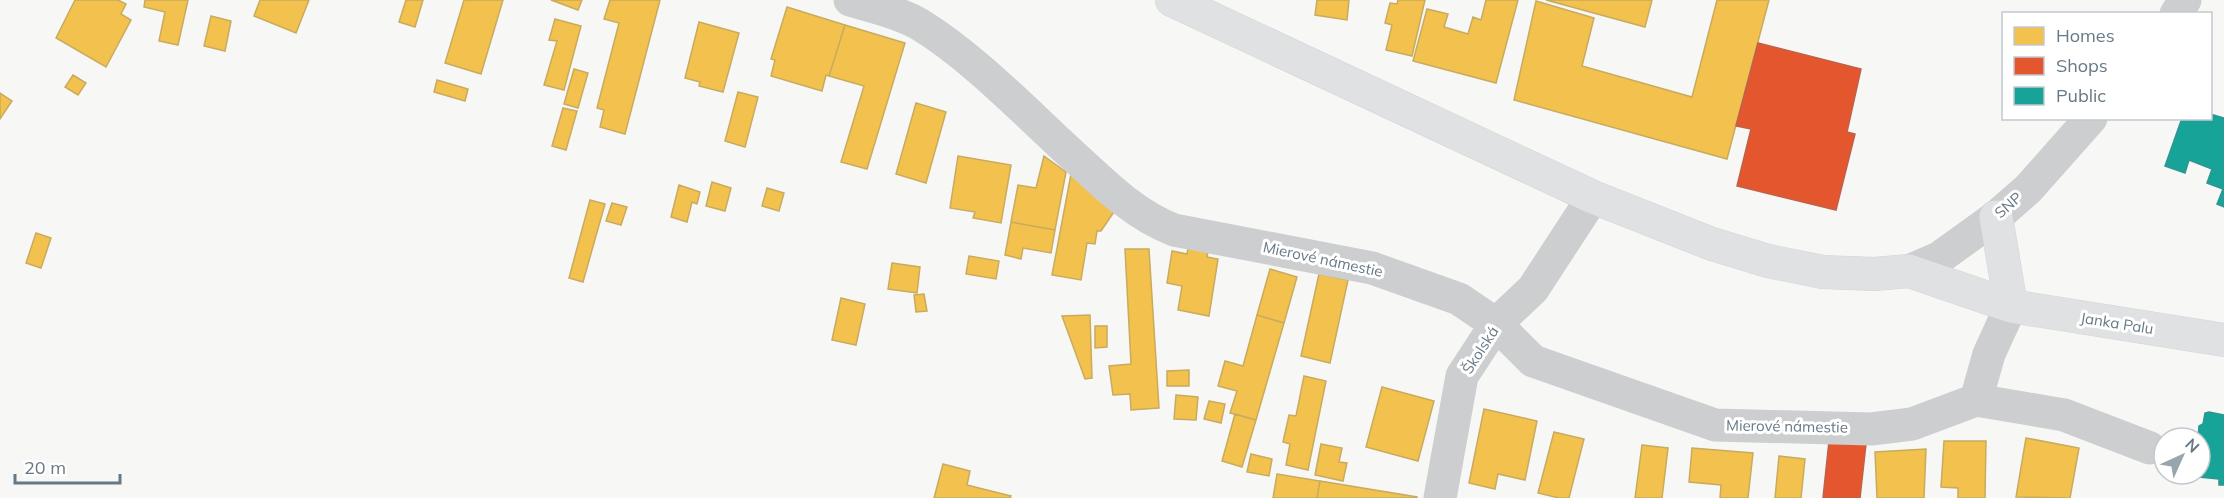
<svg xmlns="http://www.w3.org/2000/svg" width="2224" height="498" viewBox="0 0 2224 498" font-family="Mulish,sans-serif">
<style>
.homes{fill:#f2c14e;stroke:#c8ab5e;stroke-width:1.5}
.shops{fill:#e4572e;stroke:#be6148;stroke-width:1.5}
.public{fill:#17a398;stroke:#2f9692;stroke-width:1.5}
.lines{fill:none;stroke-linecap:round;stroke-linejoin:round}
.secondary-casing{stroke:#d4d5d6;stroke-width:34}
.minor{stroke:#cccecf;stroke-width:33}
.tertiary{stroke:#cccecf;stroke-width:33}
.secondary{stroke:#e0e1e2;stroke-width:33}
.labels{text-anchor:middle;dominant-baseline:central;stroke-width:6;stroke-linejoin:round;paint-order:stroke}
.street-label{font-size:15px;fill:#677985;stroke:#fff}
</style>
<rect width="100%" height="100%" fill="#f7f7f6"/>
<path class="homes" d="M 75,0 L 118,0 L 126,4 L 121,14 L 131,20 L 106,67 L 56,38 Z
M 145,0 L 188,0 L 178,45 L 159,41 L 165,12 L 144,7 Z
M 260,0 L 309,0 L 296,33 L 254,16 Z
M 406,0 L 423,0 L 415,27 L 399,22 Z
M 464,0 L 503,0 L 481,74 L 445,63 Z
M 551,0 L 582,0 L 578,10 Z
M 610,0 L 660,0 L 625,134 L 600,127 L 604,110 L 597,108 L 619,23 L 604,19 Z
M 1317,0 L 1349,0 L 1347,20 L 1315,15 Z
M 1398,0 L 1425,0 L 1412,56 L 1386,50 L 1392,25 L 1385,23 L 1390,3 L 1397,4 Z
M 1486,0 L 1518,0 L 1496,83 L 1413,61 L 1427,9 L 1448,14 L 1444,27 L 1468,34 L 1473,17 L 1481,20 Z
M 1546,0 L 1652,0 L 1645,27 Z
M 1717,0 L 1769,0 L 1727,159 L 1514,100 L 1536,1 L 1594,18 L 1582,66 L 1692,97 Z
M 787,7 L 845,25 L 829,76 L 826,75 L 822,91 L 771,76 L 775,60 L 771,59 Z
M 211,16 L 231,21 L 225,51 L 204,46 Z
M 555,19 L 581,26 L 564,90 L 544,85 L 557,41 L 549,40 Z
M 699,22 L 739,33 L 723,92 L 699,86 L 700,82 L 685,78 Z
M 845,25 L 905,43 L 867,169 L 841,162 L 864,86 L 829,76 Z
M 574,69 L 588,73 L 578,108 L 564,104 Z
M 73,75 L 86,83 L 78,95 L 65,87 Z
M 437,80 L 468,89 L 465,101 L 434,92 Z
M 738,92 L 758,97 L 745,147 L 725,141 Z
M 0,93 L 12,101 L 0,119 Z
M 916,103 L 946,112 L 926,183 L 896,174 Z
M 563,108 L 577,111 L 566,150 L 552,146 Z
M 958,156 L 1011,165 L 1001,223 L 973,218 L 975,212 L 950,208 Z
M 1044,156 L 1066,172 L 1055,230 L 1011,222 L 1018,185 L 1036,188 Z
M 1071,174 L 1118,206 L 1101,231 L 1097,231 L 1095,244 L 1087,243 L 1081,280 L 1052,275 Z
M 712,182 L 731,188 L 725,211 L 706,206 Z
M 679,185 L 700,192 L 697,204 L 692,202 L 687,222 L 671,217 Z
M 767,188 L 784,193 L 779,211 L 762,206 Z
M 590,200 L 605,204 L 583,282 L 569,278 Z
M 612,203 L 627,207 L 621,225 L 606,221 Z
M 1011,222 L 1055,230 L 1051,253 L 1023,248 L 1021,259 L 1005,255 Z
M 36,233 L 51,238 L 41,268 L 26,263 Z
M 1188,248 L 1208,252 L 1207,257 L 1218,259 L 1209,316 L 1178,310 L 1182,286 L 1167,283 L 1172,251 L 1187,254 Z
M 1125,249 L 1149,249 L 1159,408 L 1131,410 L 1130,394 L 1113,395 L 1109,366 L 1131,364 Z
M 969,256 L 999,261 L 996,279 L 966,274 Z
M 892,263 L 920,267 L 917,293 L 888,289 Z
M 1270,269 L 1297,277 L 1284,323 L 1257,315 Z
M 1319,274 L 1348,280 L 1330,363 L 1301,356 Z
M 924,294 L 927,311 L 916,312 L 914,295 Z
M 841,298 L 865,304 L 856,345 L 832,340 Z
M 1090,315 L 1092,378 L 1085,379 L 1062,316 Z
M 1257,315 L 1284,323 L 1256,420 L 1230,413 L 1237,391 L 1218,386 L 1225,361 L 1243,366 Z
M 1095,326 L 1107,326 L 1107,347 L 1095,348 Z
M 1189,370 L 1189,386 L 1167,386 L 1167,371 Z
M 1304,376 L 1326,381 L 1308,470 L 1286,465 L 1290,444 L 1283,442 L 1289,415 L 1296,416 Z
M 1382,387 L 1434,401 L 1418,461 L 1366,447 Z
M 1176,395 L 1198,397 L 1196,420 L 1174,419 Z
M 1209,401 L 1225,404 L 1221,423 L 1204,419 Z
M 1484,409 L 1537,421 L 1525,480 L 1498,474 L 1495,489 L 1469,483 Z
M 1235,414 L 1256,420 L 1242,467 L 1222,461 Z
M 1554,432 L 1584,439 L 1569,498 L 1559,498 L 1538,493 Z
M 2026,438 L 2079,448 L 2070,498 L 2016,497 Z
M 1944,441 L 1986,441 L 1985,498 L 1958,498 L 1958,488 L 1941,487 Z
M 1321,444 L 1342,448 L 1339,462 L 1347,463 L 1343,481 L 1315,475 Z
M 1642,445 L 1668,448 L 1662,498 L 1635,498 Z
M 1692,448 L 1753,453 L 1748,498 L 1720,498 L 1721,485 L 1689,482 Z
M 1926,449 L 1924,498 L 1877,498 L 1875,452 Z
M 1251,454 L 1272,459 L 1269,476 L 1247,472 Z
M 1779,456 L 1805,459 L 1801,498 L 1775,498 Z
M 943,464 L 970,471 L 967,485 L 1011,496 L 1010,498 L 934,498 Z
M 1277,474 L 1320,481 L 1317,498 L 1273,498 Z
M 1320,481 L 1417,497 L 1417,498 L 1317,498 Z"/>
<path class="shops" d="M 1758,43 L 1861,69 L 1847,132 L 1855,134 L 1836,210 L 1737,186 L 1751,129 L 1736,126 Z
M 1829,441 L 1866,444 L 1860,498 L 1823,498 Z"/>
<path class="public" d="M 2210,114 L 2224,118 L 2224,207 L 2217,204 L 2223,189 L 2207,183 L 2212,169 L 2189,160 L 2185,173 L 2165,166 L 2182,118 L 2210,118 Z
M 2209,412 L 2224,415 L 2224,485 L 2219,485 L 2219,479 L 2199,477 L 2200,438 L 2198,438 L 2199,426 L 2203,424 L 2205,413 Z"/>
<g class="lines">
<defs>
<path id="secondary" d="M 1172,0 L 1593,197 L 1712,244 L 1768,261 L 1823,272 L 1874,274 L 1909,271 L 2011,306 L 2224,340
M 1996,217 L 2011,306"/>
</defs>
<use href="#secondary" class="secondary-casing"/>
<path class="minor" d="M 850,0 C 873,7 898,12 919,24 C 975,58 1030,117 1079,161 C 1108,188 1136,215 1174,230 L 1372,268 L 1459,299 L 1496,324 L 1533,361 L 1715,425 L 1871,429 L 1912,424 L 1976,400 L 2064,415 L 2150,448
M 1976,400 L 1989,354 L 2011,306
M 1440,498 L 1462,376 L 1496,324 L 1533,289 L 1593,197"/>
<path class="tertiary" d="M 2176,14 L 2185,0
M 1909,271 L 1939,258 L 1996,217 L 2028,189 L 2091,118"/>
<use href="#secondary" class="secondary"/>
</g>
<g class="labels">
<g class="street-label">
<text transform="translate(2008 205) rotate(-41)">SNP</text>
<text transform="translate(1323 259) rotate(12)">Mierové námestie</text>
<text transform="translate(2117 323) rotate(9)">Janka Palu</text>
<text transform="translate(1480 350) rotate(-57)">Školská</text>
<text transform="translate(1787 426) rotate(1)">Mierové námestie</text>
</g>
</g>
<rect x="2002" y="12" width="210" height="108" fill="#ffffff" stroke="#c2c9ce" stroke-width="1.5"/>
<rect x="2014" y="27" width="30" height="18" fill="#f2c14e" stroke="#c2c9ce" stroke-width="1.5"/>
<text x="2056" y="42" font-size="18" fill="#677985">Homes</text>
<rect x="2014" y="57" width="30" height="18" fill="#e4572e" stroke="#c2c9ce" stroke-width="1.5"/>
<text x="2056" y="72" font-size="18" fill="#677985">Shops</text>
<rect x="2014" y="87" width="30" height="18" fill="#17a398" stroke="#c2c9ce" stroke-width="1.5"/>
<text x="2056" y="102" font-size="18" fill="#677985">Public</text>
<g transform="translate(2182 456) rotate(45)"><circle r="28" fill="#ffffff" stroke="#c2c9ce" stroke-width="1.5"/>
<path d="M0-4.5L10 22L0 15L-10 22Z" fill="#99a5ad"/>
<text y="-9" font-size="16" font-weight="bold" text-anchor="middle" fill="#677985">N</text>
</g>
<path d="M15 474v9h105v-9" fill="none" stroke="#677985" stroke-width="3"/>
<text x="24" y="474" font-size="18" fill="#677985" stroke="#ffffff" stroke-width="4.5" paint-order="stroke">20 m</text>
</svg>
